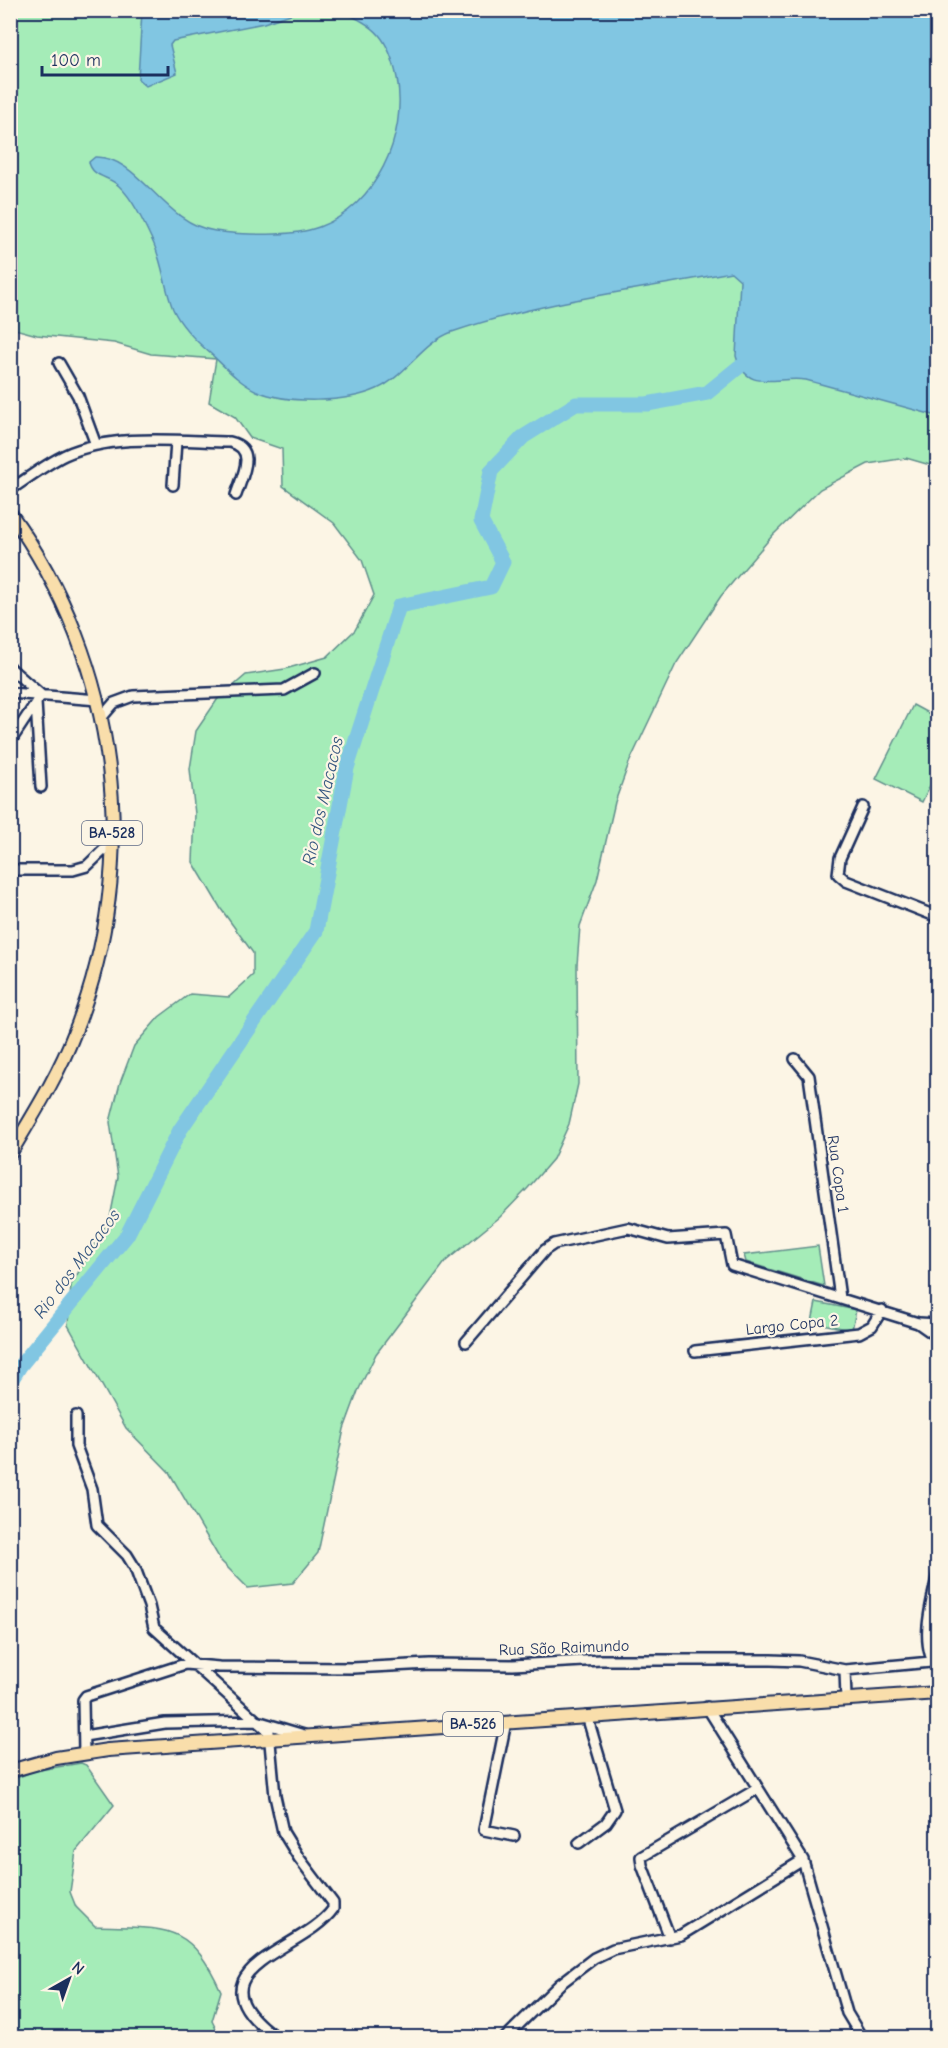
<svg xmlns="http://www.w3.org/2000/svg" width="948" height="2048" viewBox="0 0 948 2048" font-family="'Comic Neue',sans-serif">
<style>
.green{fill:#a5ecb8;stroke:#608e8b;stroke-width:1.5}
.water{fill:#81c6e2;stroke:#588aad;stroke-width:1.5}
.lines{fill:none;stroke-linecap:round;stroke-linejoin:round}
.river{stroke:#81c6e2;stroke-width:15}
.minor-casing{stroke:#1b2f5e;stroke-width:14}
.major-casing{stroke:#1b2f5e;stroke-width:16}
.minor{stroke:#fcf5e5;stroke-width:9}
.major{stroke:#f9deab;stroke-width:12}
.labels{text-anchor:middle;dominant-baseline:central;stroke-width:4.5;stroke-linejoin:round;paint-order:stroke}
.shield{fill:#fcf5e5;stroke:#5e6a86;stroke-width:1.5}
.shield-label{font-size:15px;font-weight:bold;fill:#1b2f5e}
.street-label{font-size:16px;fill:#1b2f5e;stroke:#fcf5e5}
.water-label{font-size:18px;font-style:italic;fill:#34557f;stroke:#fcf5e5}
</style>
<rect width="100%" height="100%" fill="#fcf5e5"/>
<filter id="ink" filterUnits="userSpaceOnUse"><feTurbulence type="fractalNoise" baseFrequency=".0167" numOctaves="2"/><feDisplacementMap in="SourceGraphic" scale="12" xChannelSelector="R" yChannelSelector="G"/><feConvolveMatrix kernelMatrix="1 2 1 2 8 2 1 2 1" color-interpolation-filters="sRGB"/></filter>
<g filter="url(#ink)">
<path class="green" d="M 372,10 L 654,215 L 937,400 L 937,467 L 906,458 L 868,464 L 820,489 L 772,536 L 721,596 L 676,664 L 629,763 L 615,802 L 597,880 L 580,926 L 577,965 L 578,1084 L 569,1124 L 553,1159 L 528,1188 L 500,1217 L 446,1261 L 376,1354 L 358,1391 L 344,1429 L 318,1553 L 293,1583 L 248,1588 L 221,1561 L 169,1472 L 126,1428 L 68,1325 L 71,1285 L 110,1218 L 118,1177 L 110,1122 L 120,1083 L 134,1046 L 159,1017 L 190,994 L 229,997 L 253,975 L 253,953 L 221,909 L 193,862 L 195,814 L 190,769 L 196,731 L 217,700 L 246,675 L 285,669 L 327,657 L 355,630 L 374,595 L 362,560 L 334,523 L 283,486 L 282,449 L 250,438 L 235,417 L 209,402 L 216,359 L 151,354 L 114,343 L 37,335 L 11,328 L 10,11 Z
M 913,705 L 937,718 L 937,771 L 922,802 L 876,779 Z
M 818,1246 L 824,1286 L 746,1262 L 744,1255 Z
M 816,1302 L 856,1310 L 852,1330 L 812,1322 Z
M 81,1763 L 86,1765 L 114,1805 L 76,1851 L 70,1892 L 76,1907 L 95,1926 C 164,1929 189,1920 221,1991 L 212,2021 L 220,2037 L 11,2037 L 11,1780 L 34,1771 Z"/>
<path class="water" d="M 142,11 L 142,10 L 300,11 L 264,23 L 173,41 L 170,45 L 177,73 L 146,86 L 138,79 Z
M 339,11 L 937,11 L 937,416 L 806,380 C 778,375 747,395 736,356 L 740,280 L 731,272 C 638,290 542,301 452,332 C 422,343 406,376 377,389 C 346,403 287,404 257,391 C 239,383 225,367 211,354 C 197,342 181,327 173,309 C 164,287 163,262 152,240 C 144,223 133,199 119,186 C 110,176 92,178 89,162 L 95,157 C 140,156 163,224 215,231 C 242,235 293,237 319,227 C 376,206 408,136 397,78 C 389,39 376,24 339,11 Z"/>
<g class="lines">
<path class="river" d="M 10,1382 L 20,1366 L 127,1235 L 180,1130 L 316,931 L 347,768 L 399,606 L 491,587 L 503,562 L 481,521 L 491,471 L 523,437 L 576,404 L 647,404 L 707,393 L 739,367"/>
<defs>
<path id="minor" d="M 59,363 L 78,396 L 96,445
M 173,485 L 176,441
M 10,490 C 28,478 46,464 65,455 C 114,433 177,441 230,442 C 258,449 242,476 236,495
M 10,668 L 41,695 L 10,742
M 10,693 L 98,700
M 36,702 L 41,787
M 102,717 L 114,703 L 133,696 L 284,690 L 315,673
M 863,807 L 840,858 L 838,874 L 846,881 L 938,917
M 10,870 L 73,870 L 87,866 L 111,843
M 795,1059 L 809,1076 L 840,1298
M 919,1323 L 938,1324
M 466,1342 L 545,1250 L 554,1244 L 628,1228 L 668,1239 L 726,1235 L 732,1265 L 918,1323 L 938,1337
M 695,1351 L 859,1333 L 872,1326 L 882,1310
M 76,1416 L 76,1446 L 92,1489 L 97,1525 L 127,1555 L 135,1568 L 149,1606 L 154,1628 L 269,1732 L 275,1796 L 283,1832 L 299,1858 L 333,1903 L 333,1909 C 303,1952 181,1969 277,2038
M 938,1573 C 932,1602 918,1645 938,1669
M 845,1670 L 846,1698
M 707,1707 L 803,1860 L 847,2013 L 862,2038
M 506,1722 L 484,1830 L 514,1836
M 84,1736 L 165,1723 L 257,1721 L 304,1735
M 84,1753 L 83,1700 L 86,1696 L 185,1664 L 219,1667 L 353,1668 L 429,1664 L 513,1665 L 601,1660 L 771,1660 L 799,1661 L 845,1670 L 931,1662
M 579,1843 L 606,1823 L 615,1810 L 587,1716
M 670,1938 L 642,1865 L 641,1857 L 757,1789
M 505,2038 L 560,1984 L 594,1958 L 613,1949 L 681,1935 L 803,1860"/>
<path id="major" d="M 10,513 C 119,664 143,861 74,1034 C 58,1076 33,1115 10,1154
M 10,1771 L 56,1758 L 108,1750 L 938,1693"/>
</defs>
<use href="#minor" class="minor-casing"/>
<use href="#major" class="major-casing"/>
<use href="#minor" class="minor"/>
<use href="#major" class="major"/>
</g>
</g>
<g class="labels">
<g class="shield">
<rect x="82" y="821" width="60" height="24" rx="4.5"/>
<rect x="443" y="1712" width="60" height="24" rx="4.5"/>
</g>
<g class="shield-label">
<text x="112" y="833">BA-528</text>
<text x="473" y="1724">BA-526</text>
</g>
<g class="street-label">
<text transform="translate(838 1174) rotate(82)">Rua Copa 1</text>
<text transform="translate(792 1325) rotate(-6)">Largo Copa 2</text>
<text transform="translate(564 1648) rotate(-2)">Rua São Raimundo</text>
</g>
<g class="water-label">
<text transform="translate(323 801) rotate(-77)">Rio dos Macacos</text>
<text transform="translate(77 1264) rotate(-53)">Rio dos Macacos</text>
</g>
</g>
<rect width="948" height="2048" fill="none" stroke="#fcf5e5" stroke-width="36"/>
<rect x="18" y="18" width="912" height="2012" fill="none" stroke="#1b2f5e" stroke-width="2" filter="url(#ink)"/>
<g transform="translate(69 1979) rotate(40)" stroke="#fcf5e5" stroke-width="4.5" paint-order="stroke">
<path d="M0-4.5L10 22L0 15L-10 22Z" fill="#1b2f5e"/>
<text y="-9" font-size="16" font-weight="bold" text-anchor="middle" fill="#1b2f5e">N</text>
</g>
<path d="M42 66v9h126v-9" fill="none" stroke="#1b2f5e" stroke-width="3"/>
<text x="51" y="66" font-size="18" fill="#1b2f5e" stroke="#fcf5e5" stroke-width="4.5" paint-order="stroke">100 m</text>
</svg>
